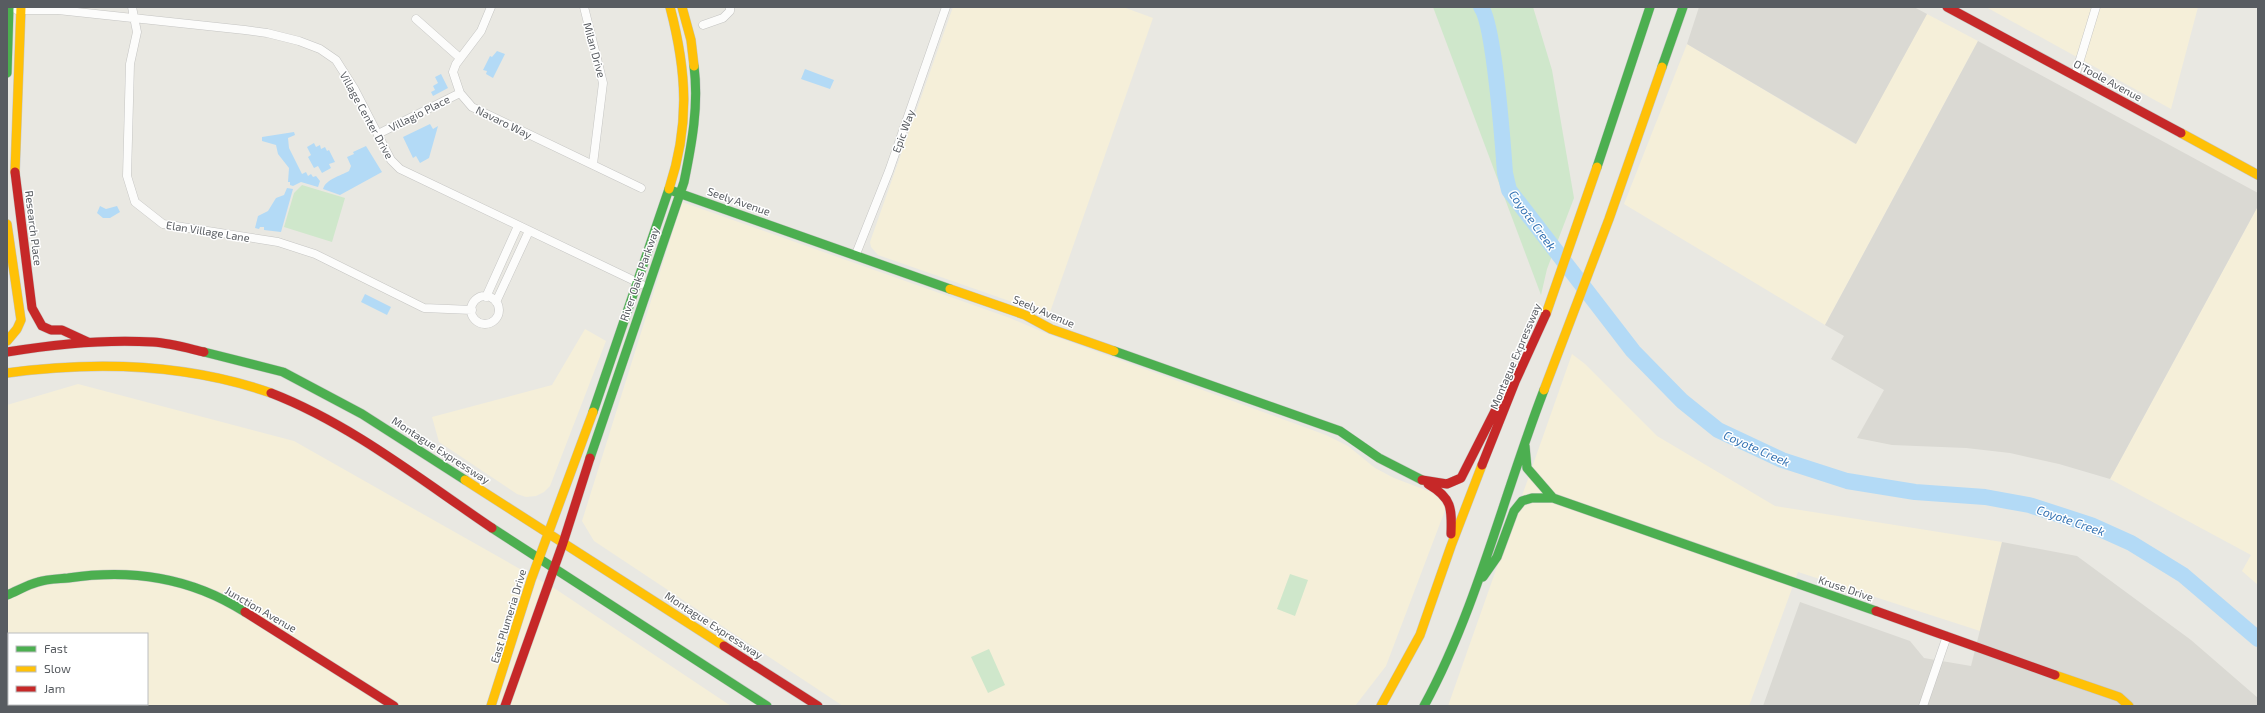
<svg xmlns="http://www.w3.org/2000/svg" width="2265" height="713" viewBox="0 0 2265 713" font-family="'Exo 2',sans-serif">
<style>
.commercial{fill:#f5efd9;fill-rule:evenodd}
.industrial{fill:#dad9d3}
.green{fill:#cfe7cb}
.water{fill:#b3daf6}
.lines{fill:none;stroke-linecap:round;stroke-linejoin:round}
.river{stroke:#b3daf6;stroke-width:16}
.street-casing{stroke:#c5c5c3;stroke-width:9}
.fast-casing{stroke:#c5c6c4;stroke-width:10}
.slow-casing{stroke:#c5c6c4;stroke-width:10}
.jam-casing{stroke:#c5c6c4;stroke-width:10}
.street{stroke:#fcfcfb;stroke-width:8}
.fast{stroke:#4caf50;stroke-width:9}
.slow{stroke:#ffc107;stroke-width:9}
.jam{stroke:#c62828;stroke-width:9}
.labels{text-anchor:middle;dominant-baseline:central;stroke-width:3;stroke-linejoin:round;paint-order:stroke}
.street-label{font-size:11px;fill:#585c61;stroke:#fff}
.water-label{font-size:12px;font-style:italic;fill:#3674b4;stroke:#fff}
</style>
<rect width="100%" height="100%" fill="#e9e8e2"/>
<path class="commercial" d="M 953,7 L 1123,7 L 1153,18 L 1049,315 L 878,255 L 871,247 L 870,242 Z
M 1986,7 L 2198,7 L 2171,109 Z
M 1927,14 L 1978,41 L 1825,325 L 1624,204 L 1687,44 L 1855,144 Z
M 682,202 L 1010,318 L 1043,332 L 1326,435 L 1348,446 L 1375,468 L 1394,478 L 1431,492 L 1447,505 L 1386,666 L 1355,706 L 843,706 L 594,541 L 582,521 Z
M 2258,206 L 2258,585 L 2242,571 L 2251,555 L 2110,479 Z
M 585,329 L 606,341 L 550,486 L 544,492 L 536,496 L 526,497 L 517,494 L 439,442 L 432,417 L 552,385 Z
M 1572,354 L 1585,364 L 1657,436 L 1775,506 L 2002,542 L 1980,631 L 1798,572 L 1749,706 L 1448,706 Z
M 78,384 L 294,441 L 557,590 L 731,706 L 7,706 L 7,405 ZM 9,634 L 147,634 L 147,704 L 9,704 Z"/>
<path class="industrial" d="M 1699,7 L 1914,7 L 1927,14 L 1856,144 L 1687,44 Z
M 1978,41 L 2258,193 L 2258,206 L 2110,479 L 2059,464 L 2010,453 L 1966,448 L 1892,445 L 1857,438 L 1884,390 L 1831,359 L 1844,336 L 1825,325 Z
M 2002,542 L 2077,556 L 2191,640 L 2258,698 L 2258,706 L 1763,706 L 1800,602 L 1910,641 L 1924,658 L 1971,666 Z"/>
<path class="green" d="M 1433,7 L 1533,7 L 1552,70 L 1574,198 L 1547,269 L 1541,295 Z
M 302,185 L 345,198 L 332,242 L 284,227 L 294,193 Z
M 1290,574 L 1308,580 L 1295,616 L 1277,609 Z
M 989,649 L 1005,685 L 988,693 L 971,657 Z"/>
<path class="water" d="M 497,51 L 505,54 L 493,78 L 486,74 L 487,71 L 483,70 L 490,56 L 492,57 Z
M 805,69 L 834,80 L 830,89 L 801,79 Z
M 441,74 L 448,88 L 433,96 L 431,92 L 435,90 L 433,86 L 438,83 L 435,77 Z
M 430,124 L 433,129 L 438,126 L 429,158 L 420,163 L 416,156 L 413,158 L 403,137 Z
M 294,132 L 295,135 L 288,138 L 289,148 L 302,174 L 306,172 L 308,176 L 311,174 L 313,177 L 316,176 L 320,181 L 318,187 L 301,182 L 293,186 L 290,185 L 290,182 L 288,182 L 289,168 L 278,154 L 276,145 L 262,141 L 262,137 Z
M 314,143 L 316,147 L 320,145 L 321,149 L 325,147 L 327,151 L 329,150 L 335,162 L 329,164 L 331,168 L 322,173 L 318,166 L 314,168 L 308,157 L 311,155 L 307,147 Z
M 366,146 L 382,172 L 340,195 L 323,189 C 326,179 340,176 349,171 L 351,166 L 347,157 L 354,154 L 353,152 Z
M 287,188 L 293,189 L 281,232 L 264,230 L 264,227 L 260,227 L 259,229 L 255,228 L 258,216 L 268,211 L 276,198 L 284,195 Z
M 100,206 L 106,209 L 117,206 L 120,212 L 110,218 L 103,218 L 97,213 Z
M 365,294 L 391,307 L 387,315 L 361,302 Z"/>
<g class="lines">
<path class="river" d="M 1481,7 C 1494,24 1503,145 1505,173 L 1509,190 L 1633,351 L 1682,401 L 1718,430 L 1782,460 L 1847,481 L 1915,492 L 1985,497 L 2029,505 L 2091,525 L 2131,543 L 2183,575 L 2258,639"/>
<defs>
<path id="street" d="M 132,7 L 137,32 L 130,64 L 127,176 L 135,202 L 163,224 L 278,242 L 315,254 L 424,308 L 472,310
M 491,7 L 481,31 L 456,64 L 453,72 L 460,93 L 472,107 L 641,188
M 584,7 L 603,83 L 593,164
M 17,10 L 58,10 L 245,30 L 267,33 L 299,41 L 320,49 L 336,60 L 355,90 L 391,160 L 400,169 L 641,284
M 416,19 L 460,58
M 703,25 L 723,18 L 730,11 L 730,7
M 2075,76 L 2096,7
M 378,134 L 460,93
M 856,254 L 889,171 L 946,7
M471 310a14 14 0 1 1 28 0a14 14 0 1 1-28 0Z
M 486,297 L 518,226
M 496,302 L 529,231
M 1923,706 L 1947,636"/>
<path id="fast" d="M 1662,67 L 1683,7
M 7,73 L 9,7
M 1597,167 L 1650,7
M 670,190 L 950,289
M 1114,351 L 1340,431 L 1379,458 L 1422,480
M 204,352 L 283,372 L 362,414 L 465,480
M 593,412 L 669,189
M 1525,446 L 1527,468 L 1553,498
M 590,458 L 684,182 C 692,143 699,105 694,66
M 1553,498 L 1876,611
M 492,528 L 767,706
M 1483,577 L 1497,557 L 1514,511 L 1522,501 L 1532,498 L 1553,498
M 7,595 C 17,591 27,585 38,582 C 47,579 58,579 68,578 C 132,569 190,577 245,612
M 1424,706 C 1477,609 1504,493 1544,390"/>
<path id="slow" d="M 682,7 L 691,40 L 694,66
M 2181,133 L 2258,175
M 15,172 L 21,7
M 669,189 C 690,125 687,72 670,7
M 7,224 L 21,320 L 17,329 L 7,341
M 950,289 L 1025,315 L 1051,329 L 1114,351
M 1546,314 L 1597,167
M 7,373 C 96,361 185,363 271,393
M 1544,390 L 1609,219 L 1662,67
M 465,480 L 724,646
M 2055,675 L 2119,697 L 2129,706
M 491,706 L 531,580 L 593,412
M 1381,706 L 1420,635 L 1451,546 L 1482,465"/>
<path id="jam" d="M 1947,7 L 2181,133
M 15,172 L 32,308 L 42,326 L 51,330 L 62,330 L 88,342
M 7,352 C 55,344 104,339 153,342 C 170,343 187,348 204,352
M 271,393 C 351,424 421,480 492,528
M 1482,465 L 1515,382 L 1546,314
M 1422,480 L 1447,484 L 1461,478 L 1498,405
M 1428,484 C 1452,498 1452,508 1451,534
M 1876,611 L 2055,675
M 245,612 L 394,706
M 724,646 L 818,706
M 505,706 L 563,543 L 590,458"/>
</defs>
<use href="#street" class="street-casing"/>
<use href="#fast" class="fast-casing"/>
<use href="#slow" class="slow-casing"/>
<use href="#jam" class="jam-casing"/>
<use href="#street" class="street"/>
<use href="#fast" class="fast"/>
<use href="#slow" class="slow"/>
<use href="#jam" class="jam"/>
</g>
<g class="labels">
<g class="street-label">
<text transform="translate(595 50) rotate(75)">Milan Drive</text>
<text transform="translate(2108 80) rotate(28)">O’Toole Avenue</text>
<text transform="translate(419 113) rotate(-27)">Villagio Place</text>
<text transform="translate(367 115) rotate(61)">Village Center Drive</text>
<text transform="translate(504 122) rotate(26)">Navaro Way</text>
<text transform="translate(903 131) rotate(-70)">Epic Way</text>
<text transform="translate(739 201) rotate(19)">Seely Avenue</text>
<text transform="translate(34 228) rotate(83)">Research Place</text>
<text transform="translate(208 231) rotate(9)">Elan Village Lane</text>
<text transform="translate(639 274) rotate(-71)">River Oaks Parkway</text>
<text transform="translate(1044 311) rotate(23)">Seely Avenue</text>
<text transform="translate(1515 356) rotate(-67)">Montague Expressway</text>
<text transform="translate(441 450) rotate(33)">Montague Expressway</text>
<text transform="translate(1846 588) rotate(19)">Kruse Drive</text>
<text transform="translate(261 609) rotate(30)">Junction Avenue</text>
<text transform="translate(508 616) rotate(-73)">East Plumeria Drive</text>
<text transform="translate(714 625) rotate(33)">Montague Expressway</text>
</g>
<g class="water-label">
<text transform="translate(1533 220) rotate(54)">Coyote Creek</text>
<text transform="translate(1757 448) rotate(24)">Coyote Creek</text>
<text transform="translate(2071 520) rotate(19)">Coyote Creek</text>
</g>
</g>
<rect width="2265" height="713" fill="none" stroke="#585c61" stroke-width="16"/>
<rect x="8" y="633" width="140" height="72" fill="#ffffff" stroke="#bcbec0"/>
<rect x="16" y="646" width="20" height="6" fill="#4caf50" stroke="#bcbec0"/>
<text x="44" y="653" font-size="12" fill="#585c61">Fast</text>
<rect x="16" y="666" width="20" height="6" fill="#ffc107" stroke="#bcbec0"/>
<text x="44" y="673" font-size="12" fill="#585c61">Slow</text>
<rect x="16" y="686" width="20" height="6" fill="#c62828" stroke="#bcbec0"/>
<text x="44" y="693" font-size="12" fill="#585c61">Jam</text>
</svg>
